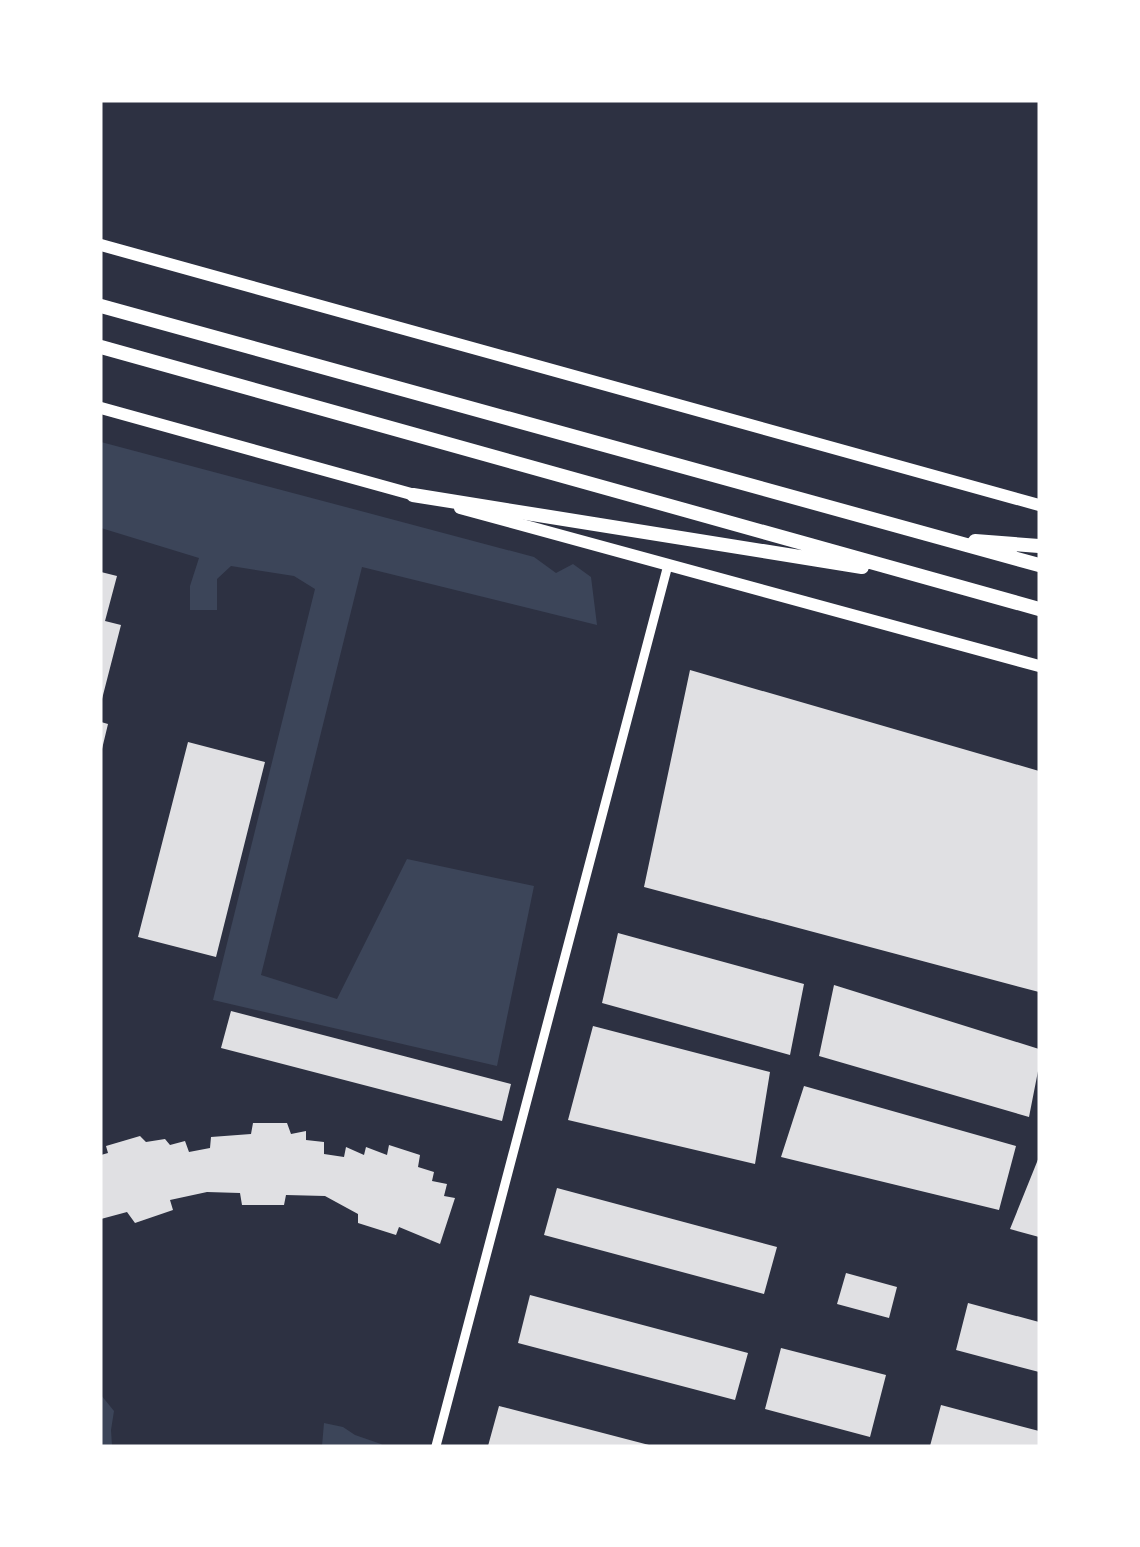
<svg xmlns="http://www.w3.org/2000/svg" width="1140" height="1547" viewBox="0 0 1140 1547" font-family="'PT Serif',serif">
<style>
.green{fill:#3c4559}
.building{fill:#e0e0e3}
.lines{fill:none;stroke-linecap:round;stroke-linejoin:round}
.tertiary{stroke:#fff;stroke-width:9}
.primary{stroke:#fff;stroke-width:12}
.trunk{stroke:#fff;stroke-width:14}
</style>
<rect width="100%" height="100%" fill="#2d3142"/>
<path class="green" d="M 101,442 L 534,557 L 556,573 L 573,564 L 591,577 L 597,625 L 362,567 L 261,975 L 337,999 L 407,859 L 534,886 L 497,1066 L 213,1000 L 315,589 L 294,576 L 231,566 L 217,579 L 217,610 L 190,610 L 190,586 L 199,558 L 101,528 Z
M 101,1395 L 114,1411 L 111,1430 L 112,1446 L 101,1446 Z
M 324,1423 L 343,1427 L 355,1435 L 381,1444 L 383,1446 L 322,1446 Z"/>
<path class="building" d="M 101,572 L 117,576 L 105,621 L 121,625 L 102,699 Z
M 690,670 L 1039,771 L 1039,992 L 644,887 Z
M 101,722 L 108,724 L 102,749 L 101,748 Z
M 188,742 L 265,762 L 216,957 L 138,937 Z
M 618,933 L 804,984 L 790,1055 L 602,1003 Z
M 834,985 L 1039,1049 L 1039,1066 L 1029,1117 L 819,1056 Z
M 231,1011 L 511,1084 L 502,1121 L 221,1048 Z
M 593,1026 L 770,1072 L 755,1164 L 568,1120 Z
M 804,1086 L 1016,1146 L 999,1210 L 781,1157 Z
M 253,1123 L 287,1123 L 291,1134 L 306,1131 L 306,1140 L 324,1142 L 324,1154 L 344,1157 L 346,1147 L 364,1155 L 366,1147 L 387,1155 L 389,1145 L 420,1155 L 418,1167 L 434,1172 L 432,1181 L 447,1184 L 444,1196 L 455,1198 L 440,1244 L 399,1227 L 396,1235 L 358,1223 L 358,1214 L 325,1196 L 286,1195 L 284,1205 L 242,1205 L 240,1193 L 207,1192 L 170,1200 L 173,1210 L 135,1223 L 127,1212 L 101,1219 L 101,1155 L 108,1153 L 106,1146 L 140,1136 L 146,1142 L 165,1139 L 170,1145 L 185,1141 L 189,1152 L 210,1148 L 211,1137 L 251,1134 Z
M 1039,1157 L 1039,1237 L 1010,1229 Z
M 557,1188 L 777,1247 L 764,1294 L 544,1235 Z
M 846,1273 L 897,1287 L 889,1318 L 837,1304 Z
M 530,1295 L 748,1353 L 735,1400 L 518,1343 Z
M 968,1303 L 1039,1322 L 1039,1372 L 956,1350 Z
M 781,1348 L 886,1375 L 870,1437 L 765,1409 Z
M 941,1405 L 1039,1431 L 1039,1446 L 930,1446 Z
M 499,1406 L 649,1445 L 649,1446 L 488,1446 Z"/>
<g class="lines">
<path class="tertiary" d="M 436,1446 L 668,565"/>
<path class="primary" d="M 101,245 L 1039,505
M 101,408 L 422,497
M 460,508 L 1039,666"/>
<path class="trunk" d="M 101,306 L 1039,565
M 101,347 L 1039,609
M 413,495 L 862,567
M 975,541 L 1039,546"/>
</g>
<rect width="1140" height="1547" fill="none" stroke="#ffffff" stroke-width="205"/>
</svg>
